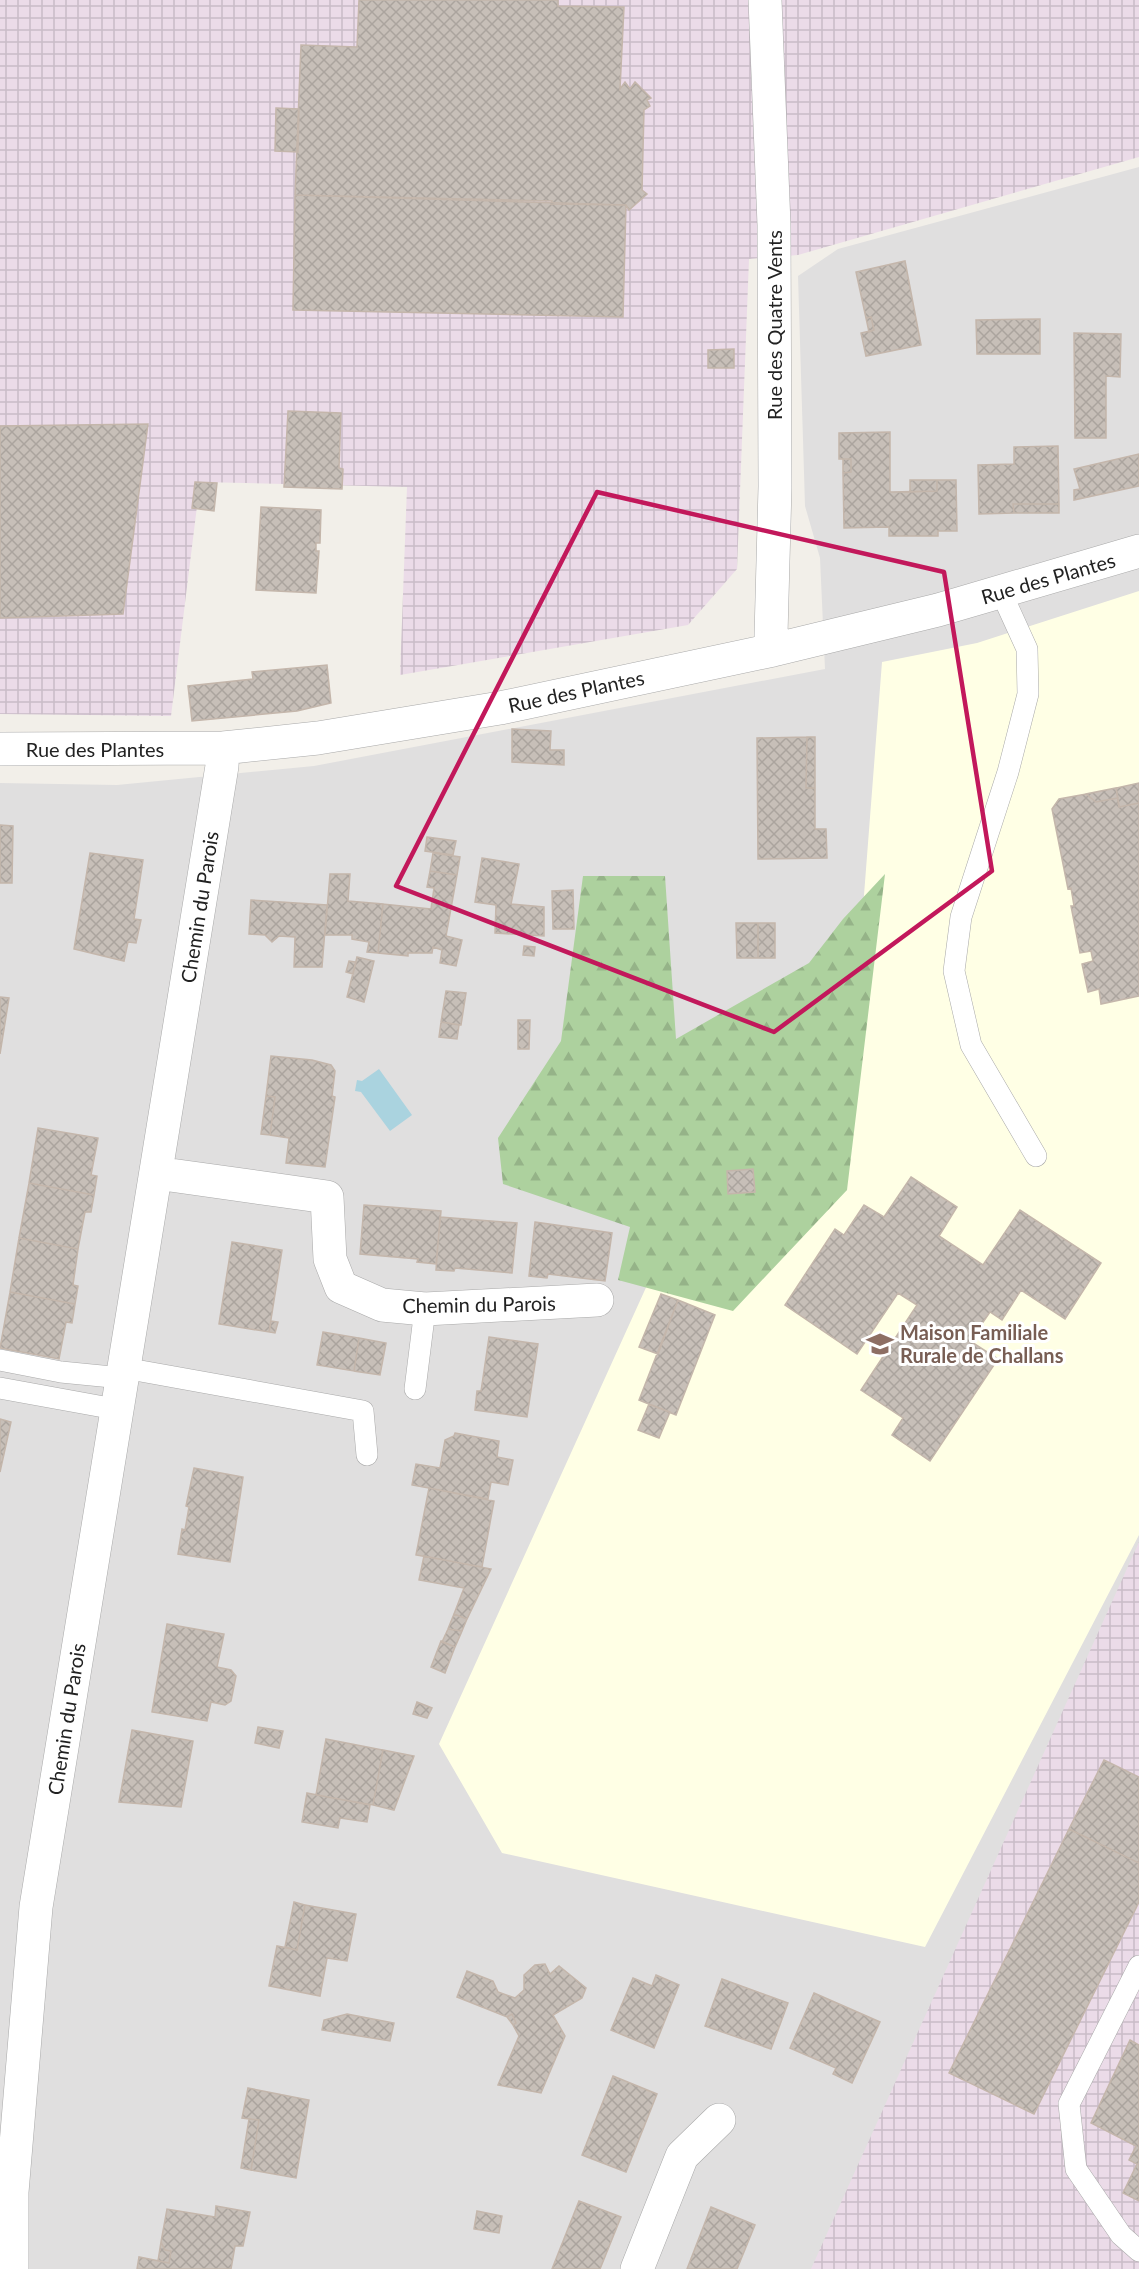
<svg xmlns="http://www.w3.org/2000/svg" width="1139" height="2269" viewBox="0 0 1139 2269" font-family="Lato,sans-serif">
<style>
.residential{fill:#e0dfdf}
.industrial{fill:url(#industrial-grid)}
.education{fill:#ffffe5}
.forest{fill:url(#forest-firs)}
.water{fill:#aad3df}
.building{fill:url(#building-cross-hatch);stroke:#c4b6ab;stroke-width:1.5}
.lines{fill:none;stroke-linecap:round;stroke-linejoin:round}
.service-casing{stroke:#a9a9a9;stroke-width:22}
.minor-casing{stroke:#a9a9a9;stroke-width:34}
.service{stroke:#fff;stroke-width:21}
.minor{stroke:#fff;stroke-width:33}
.marked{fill:none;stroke:#c2185b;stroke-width:4.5;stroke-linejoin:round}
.labels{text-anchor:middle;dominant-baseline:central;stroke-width:6;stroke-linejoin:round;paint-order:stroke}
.street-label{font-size:20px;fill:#222;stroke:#fff}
.education-label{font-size:20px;font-weight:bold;fill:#785e54;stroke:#fff;text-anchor:start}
</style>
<defs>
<pattern id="industrial-grid" width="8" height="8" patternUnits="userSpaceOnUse" patternTransform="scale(1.5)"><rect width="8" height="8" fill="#ebdbe8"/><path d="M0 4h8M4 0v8" fill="none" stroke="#c9bcc7"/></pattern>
<pattern id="forest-firs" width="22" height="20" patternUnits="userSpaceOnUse" patternTransform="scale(1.5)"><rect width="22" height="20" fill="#add19e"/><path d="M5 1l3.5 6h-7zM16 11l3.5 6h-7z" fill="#95b388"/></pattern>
<pattern id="building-cross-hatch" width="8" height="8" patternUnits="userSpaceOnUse" patternTransform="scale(1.5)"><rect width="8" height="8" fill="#c7bfb8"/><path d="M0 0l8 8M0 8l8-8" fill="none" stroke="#aba49e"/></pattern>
</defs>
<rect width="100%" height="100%" fill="#f2efe9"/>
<path class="residential" d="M 1139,167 L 1139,2269 L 0,2269 L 0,783 L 117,785 L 314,766 L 825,669 L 820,558 L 805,506 L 798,276 L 838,249 Z"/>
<path class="industrial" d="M 0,0 L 1139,0 L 1139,157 L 798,255 L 749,259 L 737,569 L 688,625 L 400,675 L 407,487 L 200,482 L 171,716 L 0,714 Z
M 1139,1542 L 1139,2269 L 811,2269 Z"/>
<path class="education" d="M 1139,591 L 1139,1535 L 925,1947 L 502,1853 L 439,1744 L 707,1153 L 847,1115 L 882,662 L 977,643 Z"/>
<path class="forest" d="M 885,874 L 847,1190 L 733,1311 L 618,1280 L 630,1227 L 503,1184 L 498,1138 L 561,1041 L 583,876 L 665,876 L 676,1039 L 809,963 L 843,919 Z"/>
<path class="water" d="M 379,1069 L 412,1115 L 390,1131 L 361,1092 L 355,1091 L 357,1080 L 362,1081 Z"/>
<path class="building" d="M 359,0 L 558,0 L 558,6 L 624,7 L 620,89 L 625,82 L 630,89 L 635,82 L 651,98 L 647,100 L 650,106 L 644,110 L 642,190 L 647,194 L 629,210 L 626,205 L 551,204 L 552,201 L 295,195 L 301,45 L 357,47 Z
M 276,108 L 299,109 L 298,152 L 275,151 Z
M 295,195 L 626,205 L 623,317 L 293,310 Z
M 905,261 L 921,345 L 866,356 L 861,333 L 874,330 L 871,317 L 866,318 L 856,272 Z
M 871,317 L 874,330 L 869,332 L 866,318 Z
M 1040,319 L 1040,354 L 977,354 L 976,320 Z
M 1074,333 L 1121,334 L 1120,377 L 1106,376 L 1106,438 L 1075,438 Z
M 734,349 L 734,368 L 708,368 L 708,350 Z
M 288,411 L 341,413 L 339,468 L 343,469 L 342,489 L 284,487 Z
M 148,424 L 123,614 L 0,618 L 0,426 Z
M 890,432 L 890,492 L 937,491 L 937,480 L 956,480 L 957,531 L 938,531 L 938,536 L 889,536 L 889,527 L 844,528 L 843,473 L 851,472 L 851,459 L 839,459 L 839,433 Z
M 1058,446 L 1059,504 L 1013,504 L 1014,513 L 979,514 L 978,465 L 1014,464 L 1014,447 Z
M 1139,454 L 1139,486 L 1074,500 L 1074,490 L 1080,489 L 1074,469 Z
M 843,459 L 851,459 L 851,472 L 843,473 Z
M 910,480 L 937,480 L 937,491 L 910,492 Z
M 195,482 L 217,483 L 214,511 L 192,508 Z
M 1013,504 L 1059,504 L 1059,513 L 1014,513 Z
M 261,507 L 321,510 L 320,543 L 316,543 L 316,551 L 319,551 L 316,593 L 256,590 Z
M 327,665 L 331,703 L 297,711 L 192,721 L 188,686 L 253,679 L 252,672 Z
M 512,729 L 551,731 L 550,750 L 564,750 L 564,765 L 512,762 Z
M 807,737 L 806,788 L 815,788 L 815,829 L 826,829 L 827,858 L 758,859 L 757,738 Z
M 807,737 L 815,737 L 815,788 L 806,788 Z
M 1139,783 L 1139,803 L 1119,807 L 1116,788 Z
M 1116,788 L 1118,798 L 1096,802 L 1086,794 Z
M 1086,794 L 1096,802 L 1118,798 L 1119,807 L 1139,803 L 1139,996 L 1101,1004 L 1099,989 L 1088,992 L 1082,964 L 1093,961 L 1091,951 L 1080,953 L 1071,906 L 1074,906 L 1071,888 L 1068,889 L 1052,809 L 1059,799 Z
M 0,825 L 13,826 L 12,883 L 0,883 Z
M 427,837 L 456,841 L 453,855 L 425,851 Z
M 90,853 L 143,860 L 134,919 L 141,920 L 136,943 L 128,942 L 124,961 L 74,949 Z
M 433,853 L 460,857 L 457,875 L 430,871 Z
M 482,858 L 519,864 L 511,904 L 544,907 L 544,936 L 495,933 L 496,905 L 475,902 Z
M 430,871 L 457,875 L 446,936 L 462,940 L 456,966 L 440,963 L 442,950 L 433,947 L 432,953 L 408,953 L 408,956 L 378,953 L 383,904 L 431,909 L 434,888 L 427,887 Z
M 330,874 L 350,874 L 348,901 L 383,904 L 378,953 L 367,952 L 369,942 L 352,939 L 352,935 L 325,935 Z
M 573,890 L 574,929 L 553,929 L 552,891 Z
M 251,900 L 327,905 L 322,967 L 294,967 L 295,937 L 279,936 L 272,942 L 265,935 L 249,934 Z
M 736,923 L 758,923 L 758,958 L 737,958 Z
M 758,923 L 775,923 L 775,958 L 758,958 Z
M 524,946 L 535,947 L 534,956 L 523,955 Z
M 357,957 L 374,961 L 364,1002 L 347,997 Z
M 349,961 L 356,962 L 353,974 L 346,972 Z
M 446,991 L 466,993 L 461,1025 L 441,1022 Z
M 0,997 L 9,998 L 0,1054 Z
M 518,1020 L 530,1020 L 529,1049 L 518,1049 Z
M 441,1022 L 459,1025 L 457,1039 L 439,1037 Z
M 271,1056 L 312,1060 L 331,1065 L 335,1071 L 332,1096 L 335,1097 L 325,1167 L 286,1163 L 289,1138 L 270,1135 L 275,1097 L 266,1096 Z
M 266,1096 L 275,1097 L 270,1135 L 261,1134 Z
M 38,1128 L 98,1138 L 91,1175 L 97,1176 L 94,1195 L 29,1183 Z
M 753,1169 L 755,1192 L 728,1194 L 727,1171 Z
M 911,1177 L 957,1207 L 939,1236 L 983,1265 L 1020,1210 L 1101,1263 L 1065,1319 L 1021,1290 L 1002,1320 L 990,1312 L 970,1341 L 998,1359 L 930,1461 L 892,1435 L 903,1418 L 861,1390 L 917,1305 L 898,1293 L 857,1354 L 785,1305 L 835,1229 L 844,1235 L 864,1205 L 884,1217 Z
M 29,1183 L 94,1195 L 91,1212 L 85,1212 L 78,1249 L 19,1238 Z
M 364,1205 L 441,1211 L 436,1264 L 417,1262 L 418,1259 L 360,1254 Z
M 440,1217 L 517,1223 L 512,1273 L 455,1268 L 454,1271 L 436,1270 Z
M 535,1222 L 612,1233 L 605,1281 L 548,1274 L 547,1278 L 529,1276 Z
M 19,1238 L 78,1249 L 73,1285 L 78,1286 L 75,1304 L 10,1292 Z
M 232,1242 L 282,1250 L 269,1332 L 219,1324 Z
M 10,1292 L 75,1304 L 72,1323 L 66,1322 L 59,1359 L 0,1348 Z
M 661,1294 L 678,1300 L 658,1354 L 639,1347 Z
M 678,1300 L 715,1315 L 676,1415 L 639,1400 Z
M 271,1321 L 278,1322 L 275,1333 L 269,1332 Z
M 323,1332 L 359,1338 L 354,1371 L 317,1365 Z
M 489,1337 L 538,1344 L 527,1417 L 475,1410 L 477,1391 L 481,1391 Z
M 359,1338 L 386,1343 L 380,1375 L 354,1371 Z
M 649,1404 L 670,1412 L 659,1438 L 638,1430 Z
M 0,1419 L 11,1422 L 0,1472 Z
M 455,1433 L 499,1441 L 497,1457 L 513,1460 L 508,1485 L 491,1482 L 488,1499 L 412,1485 L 416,1464 L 440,1468 L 445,1440 L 454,1436 Z
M 194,1468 L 243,1477 L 230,1562 L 178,1554 L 182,1529 L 185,1530 L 189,1507 L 186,1506 Z
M 429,1488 L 494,1501 L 482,1567 L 416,1555 Z
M 424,1556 L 491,1569 L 467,1619 L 454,1614 L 464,1588 L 419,1580 Z
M 454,1614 L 467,1619 L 462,1631 L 448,1629 Z
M 167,1624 L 224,1634 L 217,1667 L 231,1670 L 236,1676 L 231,1701 L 225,1705 L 211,1702 L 207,1721 L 152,1712 Z
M 448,1629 L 462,1631 L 455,1647 L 442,1642 Z
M 441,1641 L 455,1647 L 445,1673 L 431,1667 Z
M 417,1702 L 432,1708 L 427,1718 L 413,1714 Z
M 258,1727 L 283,1731 L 279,1748 L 255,1743 Z
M 132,1730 L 193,1741 L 181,1807 L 119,1802 Z
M 326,1739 L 383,1750 L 373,1805 L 316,1795 Z
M 383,1750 L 414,1756 L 394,1810 L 373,1805 Z
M 1104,1760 L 1139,1777 L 1139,1863 L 1069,1829 Z
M 307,1793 L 370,1805 L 367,1822 L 340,1818 L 338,1828 L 302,1822 Z
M 1069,1829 L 1139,1863 L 1139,1902 L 1034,2114 L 949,2073 Z
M 294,1902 L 305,1905 L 297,1950 L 285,1947 Z
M 305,1905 L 356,1914 L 347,1961 L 327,1958 L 320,1996 L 269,1986 L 277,1946 L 297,1950 Z
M 545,1964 L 550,1974 L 559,1966 L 586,1988 L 582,1998 L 553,2015 L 565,2036 L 541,2093 L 498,2085 L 519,2036 L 513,2025 L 516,2023 L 512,2014 L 507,2017 L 457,1997 L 467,1971 L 493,1981 L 498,1992 L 515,1998 L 524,1990 L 524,1975 L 535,1965 Z
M 656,1975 L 679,1985 L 654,2048 L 611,2030 L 633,1978 L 652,1986 Z
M 722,1979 L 788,2003 L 771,2049 L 705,2026 Z
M 814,1993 L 880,2022 L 852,2083 L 833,2074 L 836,2068 L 790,2048 Z
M 347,2014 L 394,2023 L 390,2041 L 322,2030 L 324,2020 Z
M 512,2014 L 516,2023 L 513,2025 L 507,2017 Z
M 1130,2040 L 1139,2045 L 1139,2201 L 1123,2193 L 1137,2164 L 1129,2160 L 1136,2146 L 1091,2123 Z
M 613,2076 L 657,2094 L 626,2172 L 582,2155 Z
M 248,2088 L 309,2100 L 296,2178 L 251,2170 L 259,2120 L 242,2118 Z
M 249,2119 L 259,2120 L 251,2170 L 241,2168 Z
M 579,2201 L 621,2217 L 600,2269 L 552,2269 Z
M 216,2206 L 250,2212 L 243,2246 L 235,2246 L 231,2269 L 137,2269 L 139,2257 L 169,2263 L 171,2251 L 165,2250 L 161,2242 L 167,2209 L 215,2217 Z
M 711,2207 L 755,2225 L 737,2269 L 687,2269 Z
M 477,2211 L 502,2216 L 499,2233 L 474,2229 Z
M 161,2242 L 165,2250 L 171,2251 L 169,2263 L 158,2261 Z"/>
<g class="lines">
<defs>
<path id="service" d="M 1001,592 L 1027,649 L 1028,694 L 1008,772 L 961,917 L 954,971 L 971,1045 L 1036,1156
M 0,1360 L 61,1372 L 122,1378
M 124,1368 L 363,1411 L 367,1455
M 0,1388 L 115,1409
M 415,1389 L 425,1309
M 1139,1966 L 1069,2104 L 1076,2169 L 1121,2235 L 1139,2251"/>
<path id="minor" d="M 765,0 L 774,225 L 775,487 L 771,635 L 773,650
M 0,749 L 223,748 L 318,738 L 500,708 L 773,650 L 938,610 L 1139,551
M 156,1173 L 327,1197 L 330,1259 L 341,1287 L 382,1305 L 425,1309 L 597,1300
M 12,2269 L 12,2192 L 36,1907 L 222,766 L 223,748
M 637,2269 L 682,2156 L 719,2120"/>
</defs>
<use href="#service" class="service-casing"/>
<use href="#minor" class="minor-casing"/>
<use href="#service" class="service"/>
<use href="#minor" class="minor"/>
</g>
<path class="marked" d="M 597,492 L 944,572 L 992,871 L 774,1032 L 396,886 Z"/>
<defs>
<symbol id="school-bare" viewBox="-9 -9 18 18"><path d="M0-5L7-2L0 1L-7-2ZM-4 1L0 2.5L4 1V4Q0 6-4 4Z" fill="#8d6e63" stroke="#fff" stroke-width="2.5" paint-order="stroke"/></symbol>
</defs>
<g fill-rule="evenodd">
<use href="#school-bare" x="861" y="1325" width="38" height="38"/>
</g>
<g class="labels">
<g class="street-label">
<text transform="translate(774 325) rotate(-90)">Rue des Quatre Vents</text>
<text transform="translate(1048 578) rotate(-16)">Rue des Plantes</text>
<text transform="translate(576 691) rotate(-12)">Rue des Plantes</text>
<text x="95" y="749">Rue des Plantes</text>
<text transform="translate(199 907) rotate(-81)">Chemin du Parois</text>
<text transform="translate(479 1304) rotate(-1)">Chemin du Parois</text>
<text transform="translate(66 1719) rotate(-81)">Chemin du Parois</text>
</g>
<g class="education-label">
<text x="900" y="1332">Maison Familiale<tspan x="900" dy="23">Rurale de Challans</tspan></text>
</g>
</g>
</svg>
